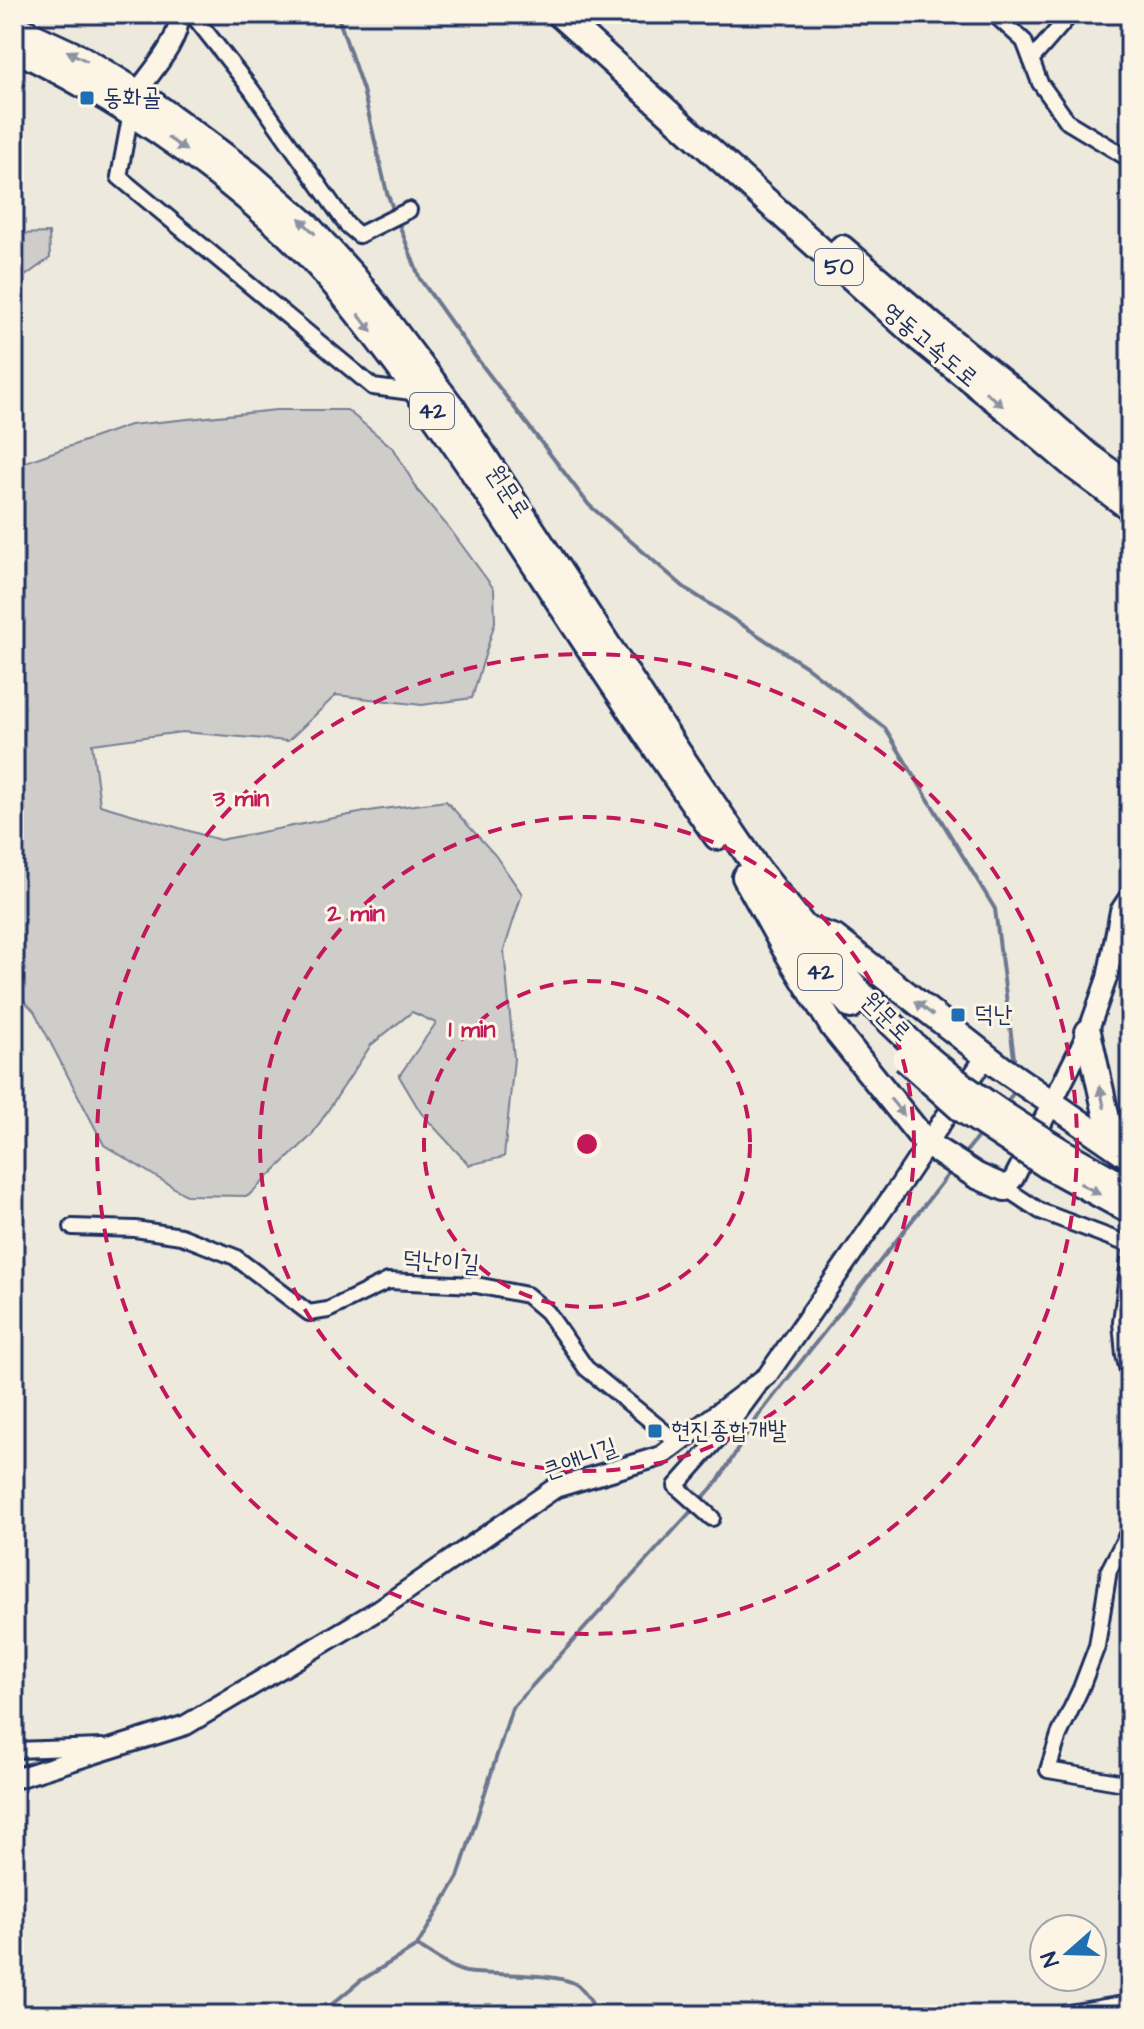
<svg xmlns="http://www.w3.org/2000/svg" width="1144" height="2029" viewBox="0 0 1144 2029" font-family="'Architects Daughter','Poor Story',sans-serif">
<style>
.green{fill:#cfcdca;stroke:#757e94;stroke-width:2}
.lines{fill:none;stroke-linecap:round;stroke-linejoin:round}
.stream{stroke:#6c778f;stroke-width:4}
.street-casing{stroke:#1b2f5e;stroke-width:20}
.secondary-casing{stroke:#1b2f5e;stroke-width:24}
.highway-casing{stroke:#1b2f5e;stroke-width:30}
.street{stroke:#fcf5e5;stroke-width:14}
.secondary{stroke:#fcf5e5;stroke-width:18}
.highway{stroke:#fcf5e5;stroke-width:24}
.highway-bridge-casing{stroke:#1b2f5e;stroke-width:30;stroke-linecap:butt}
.highway-bridge{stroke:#fcf5e5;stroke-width:24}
.oneway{fill:#8c92a2}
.ring{fill:none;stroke:#c2185b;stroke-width:4;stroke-dasharray:14 10}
.poi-dot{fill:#1f6fb2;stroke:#fcf5e5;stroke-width:3}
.labels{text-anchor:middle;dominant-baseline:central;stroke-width:6;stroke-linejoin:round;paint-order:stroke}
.shield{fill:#fcf5e5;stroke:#5e6a86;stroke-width:2}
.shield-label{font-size:22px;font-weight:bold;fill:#1b2f5e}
.poi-label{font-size:24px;fill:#1b2f5e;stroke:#fcf5e5;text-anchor:start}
.street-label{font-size:24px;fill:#1b2f5e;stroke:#fcf5e5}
.centre{fill:#c2185b;stroke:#fcf5e5;stroke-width:4}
.ring-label{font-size:24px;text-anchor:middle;font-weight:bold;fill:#c2185b;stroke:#fcf5e5;stroke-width:6;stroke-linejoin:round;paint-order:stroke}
</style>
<rect width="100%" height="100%" fill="#eee9dd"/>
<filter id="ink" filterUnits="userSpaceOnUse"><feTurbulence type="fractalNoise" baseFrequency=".0125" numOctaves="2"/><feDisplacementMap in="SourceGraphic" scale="16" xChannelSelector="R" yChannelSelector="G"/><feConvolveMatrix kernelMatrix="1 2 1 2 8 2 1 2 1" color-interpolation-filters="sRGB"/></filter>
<g filter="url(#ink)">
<path class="green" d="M 49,233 L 50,258 L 14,284 L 14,234 Z
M 276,410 L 347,410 L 394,449 L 418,491 L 450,529 L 494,589 L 495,622 L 472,698 L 422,705 L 336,695 L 288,741 L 182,732 L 92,744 L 100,805 L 220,840 L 375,810 L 446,801 L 495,855 L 522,894 L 504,950 L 514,1059 L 504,1157 L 469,1165 L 421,1113 L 399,1076 L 436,1023 L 412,1012 L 371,1045 L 311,1136 L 248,1196 L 186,1195 L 104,1145 L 34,1011 L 14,990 L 14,466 L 130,425 Z"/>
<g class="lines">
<path class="stream" d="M 337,14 L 363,90 L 387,193 L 420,279 L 475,356 L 589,505 L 685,588 L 807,667 L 885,728 L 995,909 L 1015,1066
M 1004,1105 L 1016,1090
M 961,1158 L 981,1133
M 700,1501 L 718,1481 L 759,1415 L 951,1171
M 417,1946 C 432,1954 450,1969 466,1972 C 492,1976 559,1972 577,1985 C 586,1992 593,2005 599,2015
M 319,2015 L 360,1981 L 417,1946 L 458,1877 L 512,1708 L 694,1508"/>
<defs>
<path id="street" d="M 192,14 L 251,89 L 347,225 L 359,235 L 409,210
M 994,14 L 1024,41 L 1040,83 L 1068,122 L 1126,157 L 1130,162
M 1031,60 L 1071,14
M 131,112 L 119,177 L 373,387 L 419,393
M 1005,1188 L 1040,1211 L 1130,1245
M 72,1227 L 135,1229 L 181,1236 L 235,1257 L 309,1313 L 328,1310 L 388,1281 L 476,1285 L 527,1295 L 547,1312 L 586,1368 L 678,1443
M 1130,1252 L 1121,1322 L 1124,1355 L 1130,1378
M 712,1518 L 676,1486 L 727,1429 L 759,1386
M 1130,1529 L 1109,1570 L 1097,1646 L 1081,1688 L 1059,1735 L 1048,1770 L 1130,1784
M 14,1750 L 102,1747"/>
<path id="secondary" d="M 137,92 C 152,71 181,40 179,14
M 1005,1188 L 1014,1178 L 1088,1032 L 1107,978 L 1120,911 L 1130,896
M 14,1779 L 186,1725 L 380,1609 L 555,1488 L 661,1456 L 767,1376 L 900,1185 L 986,1056
M 1068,2015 L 1130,2005"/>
<path id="highway" d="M 559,14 L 921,340 L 1016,417 L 1076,468 L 1130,508
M 14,27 L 83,59 L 137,92 L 199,137 L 250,175 L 307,225 L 354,277 L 452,407 L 678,752 L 757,868 L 805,928 L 865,998 L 916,1047
M 14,48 C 116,99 204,156 288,235 C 322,267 351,304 379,341 C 415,388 449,435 481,484 C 560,602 635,722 717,837
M 842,248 L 933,326 L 1028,403 L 1089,456 L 1130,486
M 745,877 L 785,949 L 833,1027 L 927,1144 L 977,1176 L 1005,1188
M 782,924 L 807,957 L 851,1006
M 807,929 L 835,938 L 1000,1067 L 1130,1157
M 1088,1032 L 1108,1123 L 1124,1148
M 1063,1152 L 1130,1190
M 1049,1167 L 1130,1211"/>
</defs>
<use href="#street" class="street-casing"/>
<use href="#secondary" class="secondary-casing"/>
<use href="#highway" class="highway-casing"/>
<use href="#street" class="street"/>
<use href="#secondary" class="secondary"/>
<use href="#highway" class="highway"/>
<defs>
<path id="highway-bridge" d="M 916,1047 C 961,1088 1011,1120 1063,1152
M 905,1059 L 961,1109 L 1049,1167"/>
</defs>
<use href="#highway-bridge" class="highway-bridge-casing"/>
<use href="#highway-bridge" class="highway-bridge"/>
</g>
<defs><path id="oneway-solid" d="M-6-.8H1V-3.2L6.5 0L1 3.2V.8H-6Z" transform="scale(2)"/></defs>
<g class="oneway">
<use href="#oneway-solid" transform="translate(77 56) rotate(-153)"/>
<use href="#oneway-solid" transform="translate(177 144) rotate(35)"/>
<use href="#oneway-solid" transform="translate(307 226) rotate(-135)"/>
<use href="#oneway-solid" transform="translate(365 323) rotate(53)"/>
<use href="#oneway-solid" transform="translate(994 399) rotate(39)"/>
<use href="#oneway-solid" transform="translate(924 1008) rotate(-142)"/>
<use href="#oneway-solid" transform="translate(1102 1097) rotate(-102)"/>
<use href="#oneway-solid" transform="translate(897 1107) rotate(51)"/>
<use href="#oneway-solid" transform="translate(1090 1189) rotate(29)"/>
</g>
</g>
<g class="ring">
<circle cx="587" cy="1144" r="163"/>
<circle cx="587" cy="1144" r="327"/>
<circle cx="587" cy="1144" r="490"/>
</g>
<g class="poi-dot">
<rect x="79" y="90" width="16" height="16" rx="4"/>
<rect x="950" y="1007" width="16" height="16" rx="4"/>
<rect x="647" y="1423" width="16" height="16" rx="4"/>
</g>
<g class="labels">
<g class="shield">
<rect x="815" y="249" width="48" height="36" rx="6"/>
<rect x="410" y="393" width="44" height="36" rx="6"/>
<rect x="798" y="954" width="44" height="36" rx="6"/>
</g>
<g class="shield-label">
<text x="839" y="267">50</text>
<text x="432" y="411">42</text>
<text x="820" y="972">42</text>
</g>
<g class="poi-label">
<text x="103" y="98">동화골</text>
<text x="974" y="1015">덕난</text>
<text x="671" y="1431">현진종합개발</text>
</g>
<g class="street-label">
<text transform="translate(930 345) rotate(40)">영동고속도로</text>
<text transform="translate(508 492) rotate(57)">원문로</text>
<text transform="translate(886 1017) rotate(45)">원문로</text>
<text transform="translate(441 1262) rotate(4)">덕난이길</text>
<text transform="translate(580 1459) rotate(-20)">큰애니길</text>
</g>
</g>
<circle cx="587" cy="1144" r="12" class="centre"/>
<g class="ring-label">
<text x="241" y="806">3 min</text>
<text x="356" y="921">2 min</text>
<text x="472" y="1037">1 min</text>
</g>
<rect width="1144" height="2029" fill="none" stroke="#fcf5e5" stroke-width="48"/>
<rect x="24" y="24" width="1096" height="1981" fill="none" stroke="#1b2f5e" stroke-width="3" filter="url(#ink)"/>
<g transform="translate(1068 1953) rotate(250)"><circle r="38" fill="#fcf5e5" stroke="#a2a6af" stroke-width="2"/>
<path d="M0-6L14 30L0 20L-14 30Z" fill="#1f6fb2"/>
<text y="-12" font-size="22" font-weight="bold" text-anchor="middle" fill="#1b2f5e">N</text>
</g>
</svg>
